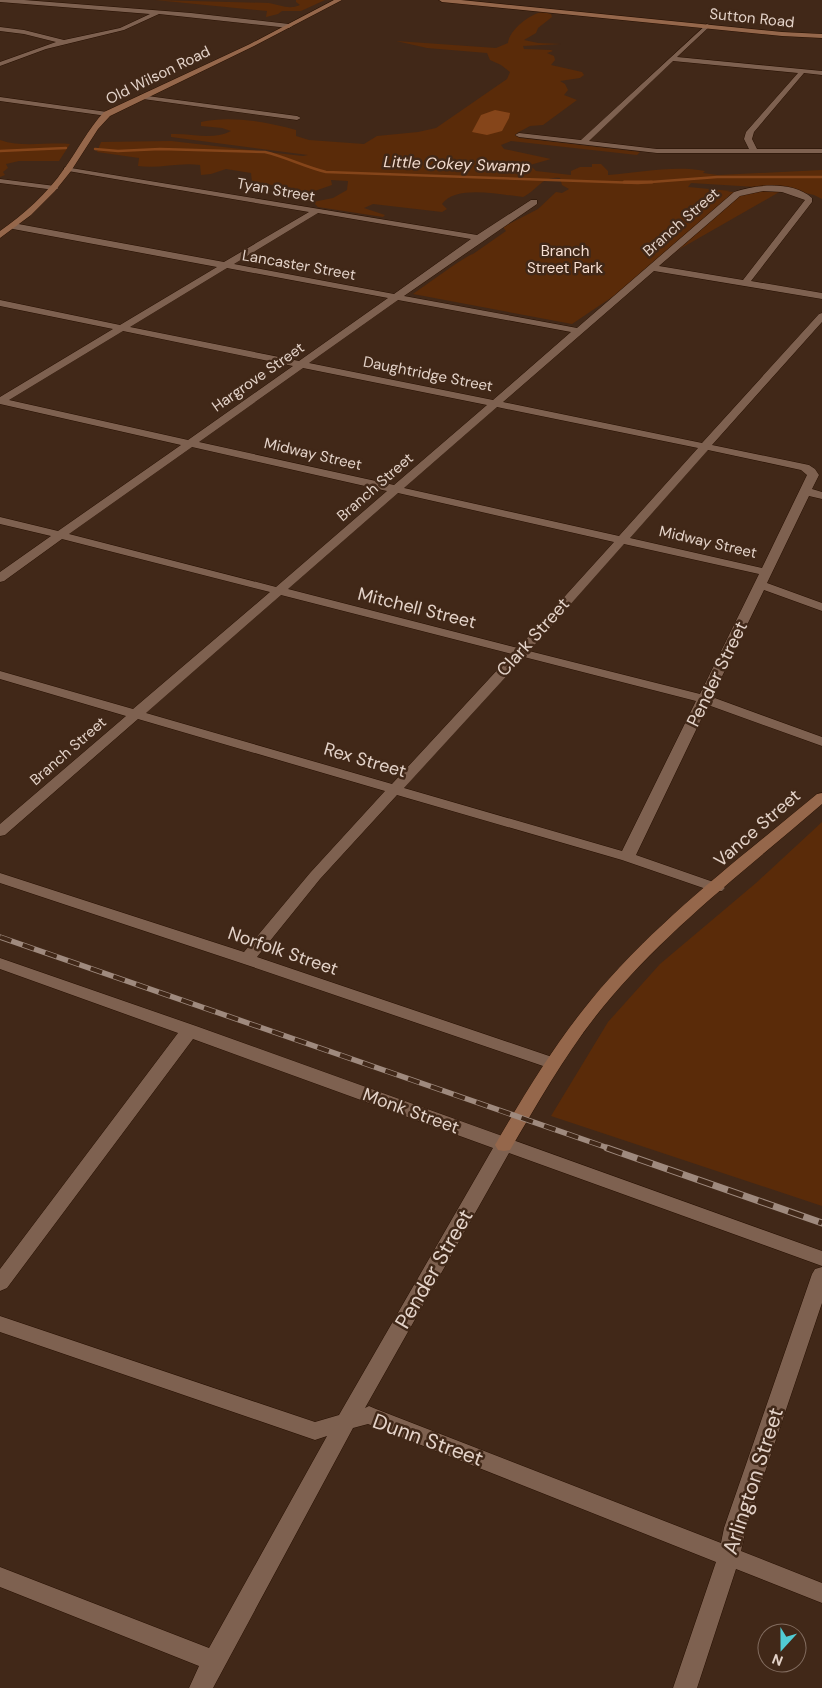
<svg xmlns="http://www.w3.org/2000/svg" width="822" height="1688" viewBox="0 0 822 1688" font-family="'DM Sans',sans-serif">
<style>
.green{fill:#5a2b09}
.water{fill:#85451a}
.lines{fill:none;stroke-linecap:round;stroke-linejoin:round}
.stream-far1{stroke:#85451a;stroke-width:2.5}
.stream{stroke:#85451a;stroke-width:3}
.street-casing{stroke:#271002;stroke-width:1}
.secondary-casing{stroke:#271002;stroke-width:1}
.street{fill:#7e6150;fill-rule:evenodd}
.secondary{fill:#95674b;fill-rule:evenodd}
.rail-far1-casing{stroke:#9f8a7e;stroke-width:5.5}
.rail-casing{stroke:#9f8a7e;stroke-width:7}
.rail-far1{stroke:#412818;stroke-width:4;stroke-dasharray:12;stroke-linecap:butt}
.rail{stroke:#412818;stroke-width:5;stroke-dasharray:16;stroke-linecap:butt}
.labels{text-anchor:middle;dominant-baseline:central;stroke-width:5;stroke-linejoin:round;paint-order:stroke}
.far-street-label{font-size:15px;fill:#e4d3c9;stroke:#412818}
.far-park-label{font-size:15px;fill:#f7dfd2;stroke:#412818}
.far-water-label{font-size:16px;font-style:italic;fill:#f2dbce;stroke:#412818}
.street-label{font-size:18px;fill:#e4d3c9;stroke:#412818}
.near-street-label{font-size:21px;fill:#e4d3c9;stroke:#412818}
</style>
<rect width="100%" height="100%" fill="#412818"/>
<path class="green" d="M 155,0 L 269,3 C 280,5 289,10 300,5 L 296,2 L 296,0 L 325,0 L 301,11 L 282,11 L 278,14 L 266,17 L 267,11 Z
M 543,12 L 551,14 L 552,17 L 538,28 L 536,33 L 524,40 L 538,43 L 561,44 L 523,46 L 524,49 L 551,50 L 553,51 L 547,53 L 554,56 L 555,60 L 551,65 L 582,72 L 584,75 L 580,78 L 560,81 L 565,84 L 568,90 L 564,95 L 577,100 L 543,125 L 530,126 L 517,133 L 517,136 L 520,138 L 640,152 L 637,155 L 511,141 L 501,145 L 504,149 L 551,159 L 530,165 L 536,171 L 571,175 L 571,171 L 580,167 L 592,167 L 592,164 L 601,164 L 608,171 L 608,175 C 640,173 673,165 705,171 L 703,173 L 718,175 L 822,170 L 822,199 L 814,195 L 788,189 L 691,183 L 688,187 L 731,191 L 727,192 L 781,191 L 643,270 L 633,283 L 572,324 L 413,294 C 422,288 468,254 473,254 L 506,231 L 503,227 L 538,209 L 556,192 L 562,193 L 569,189 L 562,185 L 560,178 C 541,176 538,190 523,197 C 501,195 456,184 442,204 L 447,209 L 442,212 L 373,204 L 364,208 L 385,215 L 383,217 L 318,207 L 313,202 L 333,198 L 347,190 L 348,181 L 331,180 L 332,185 L 306,194 L 277,190 L 272,185 L 252,182 L 251,173 L 226,169 L 211,174 L 201,175 L 200,165 C 179,162 159,169 138,166 L 139,158 L 97,152 L 101,142 L 171,141 L 303,156 L 308,155 L 171,137 L 171,134 C 192,133 212,141 231,131 L 222,128 L 201,126 L 201,122 C 230,115 267,122 296,130 L 296,136 L 309,140 L 364,144 L 377,136 L 418,132 L 436,128 L 507,79 L 510,72 L 501,65 L 490,60 L 487,53 L 427,48 L 396,41 L 496,48 L 508,43 C 509,30 531,13 543,12 Z
M 0,140 C 23,148 46,142 70,144 L 59,161 L 19,161 L 6,164 L 8,168 L 3,172 L 5,175 L 0,177 Z
M 822,822 L 822,1206 L 551,1116 L 608,1022 L 660,964 L 756,883 Z"/>
<path class="water" d="M 495,110 L 510,113 L 509,118 L 502,131 L 487,135 L 472,132 L 481,115 Z"/>
<g class="lines">
<path class="stream-far1" d="M 95,149 L 118,151 L 160,149 L 265,152 C 286,157 305,167 326,172 L 638,183 L 717,177 L 822,177
M 0,151 L 66,148"/>
<path class="stream" d="M 624,182 L 652,182"/>
<defs>
<path id="street" d="M 0,0 L 24,0 L 191,13 L 289,24 L 292,26 L 289,28 L 159,14 L 124,30 L 46,49 L 0,66 L 0,62 L 56,42 L 24,34 L 0,31 L 0,27 L 24,30 L 64,40 L 120,28 L 150,14 L 0,2 Z
M 707,24 L 709,25 L 709,27 L 677,57 L 822,71 L 822,75 L 804,73 L 754,132 L 752,139 L 757,149 L 822,149 L 822,153 L 657,153 L 519,137 L 515,135 L 519,133 L 581,140 ZM 673,61 L 798,73 L 746,132 L 744,139 L 749,149 L 657,149 L 589,141 Z
M 140,95 L 297,116 L 301,118 L 297,120 L 143,99 L 140,99 Z
M 0,97 L 107,112 L 111,114 L 107,116 L 0,101 Z
M 65,167 L 477,235 L 531,200 L 537,200 L 537,204 L 404,296 L 577,328 L 734,192 C 757,184 793,181 812,198 L 812,202 L 751,281 L 822,293 L 822,299 L 654,271 L 503,402 L 702,443 L 819,314 L 822,313 L 822,322 L 712,445 L 809,465 L 815,469 L 819,475 L 812,489 L 822,492 L 822,499 L 809,496 L 767,583 L 822,603 L 822,611 L 764,590 L 712,697 L 822,737 L 822,746 L 708,705 L 636,855 L 722,885 L 725,888 L 722,891 L 712,891 L 622,860 L 397,795 L 320,879 L 257,957 L 558,1059 L 561,1063 L 558,1067 L 552,1069 L 546,1067 L 241,963 L 0,883 L 0,873 L 244,952 L 310,873 L 385,791 L 138,719 L 5,835 L 0,836 L 0,824 L 126,716 L 0,679 L 0,671 L 133,709 L 270,592 L 62,539 L 4,581 L 0,582 L 0,572 L 51,536 L 0,524 L 0,517 L 58,531 L 181,445 L 0,404 L 0,397 L 113,329 L 0,306 L 0,300 L 120,325 L 217,267 L 13,229 L 9,226 L 13,223 L 224,262 L 309,212 L 68,171 L 64,169 ZM 763,191 L 782,192 L 805,200 L 743,280 L 659,266 L 740,196 ZM 318,213 L 471,239 L 394,294 L 234,264 ZM 227,268 L 388,298 L 299,361 L 130,327 ZM 398,300 L 571,332 L 493,400 L 309,363 ZM 123,331 L 293,366 L 188,440 L 9,400 ZM 303,368 L 487,405 L 394,485 L 199,442 ZM 497,407 L 698,448 L 619,536 L 404,488 ZM 192,447 L 387,491 L 276,587 L 69,534 ZM 708,450 L 801,470 L 807,475 L 762,568 L 630,538 ZM 398,493 L 614,542 L 518,648 L 288,589 ZM 624,544 L 759,574 L 700,694 L 529,651 ZM 281,595 L 512,654 L 392,784 L 146,713 ZM 524,657 L 696,701 L 622,851 L 404,788 Z
M 0,179 L 55,186 L 59,188 L 55,190 L 0,183 Z
M 0,958 L 196,1026 L 822,1251 L 822,1266 L 509,1153 L 365,1408 L 369,1406 L 376,1409 L 721,1543 L 724,1528 L 812,1274 L 815,1269 L 822,1267 L 822,1303 L 746,1528 L 741,1551 L 822,1583 L 822,1603 L 736,1569 L 697,1688 L 673,1688 L 716,1562 L 368,1424 L 353,1428 L 213,1688 L 189,1688 L 199,1666 L 0,1587 L 0,1567 L 209,1648 L 327,1436 L 315,1440 L 0,1332 L 0,1316 L 315,1422 L 339,1415 L 493,1148 L 193,1039 L 7,1288 L 0,1291 L 0,1269 L 178,1033 L 0,969 Z"/>
<path id="secondary" d="M 334,0 L 342,0 L 254,46 L 110,116 L 98,129 L 71,171 L 55,191 L 31,215 L 0,238 L 0,231 C 24,214 47,194 64,169 C 78,150 88,129 104,112 L 250,44 Z
M 439,0 L 461,0 L 782,32 L 822,34 L 822,38 L 782,36 L 442,2 Z
M 822,793 L 822,804 C 747,869 666,930 603,1007 C 567,1051 539,1101 510,1150 L 504,1151 L 498,1150 L 495,1145 C 524,1095 554,1045 591,1000 C 656,921 739,859 817,794 Z"/>
</defs>
<use href="#street" class="street-casing"/>
<use href="#secondary" class="secondary-casing"/>
<use href="#street" class="street"/>
<use href="#secondary" class="secondary"/>
<defs>
<path id="rail-far1" d="M 0,937 L 611,1149"/>
<path id="rail" d="M 607,1148 L 822,1223"/>
</defs>
<use href="#rail-far1" class="rail-far1-casing"/>
<use href="#rail" class="rail-casing"/>
<use href="#rail-far1" class="rail-far1"/>
<use href="#rail" class="rail"/>
</g>
<g class="labels">
<g class="far-street-label">
<text transform="translate(752 18) rotate(6)">Sutton Road</text>
<text transform="translate(158 75) rotate(-26)">Old Wilson Road</text>
<text transform="translate(276 190) rotate(10)">Tyan Street</text>
<text transform="translate(681 222) rotate(-41)">Branch Street</text>
<text transform="translate(299 265) rotate(10)">Lancaster Street</text>
<text transform="translate(428 374) rotate(11)">Daughtridge Street</text>
<text transform="translate(258 377) rotate(-35)">Hargrove Street</text>
<text transform="translate(313 454) rotate(13)">Midway Street</text>
<text transform="translate(375 487) rotate(-41)">Branch Street</text>
<text transform="translate(708 542) rotate(13)">Midway Street</text>
<text transform="translate(68 751) rotate(-41)">Branch Street</text>
</g>
<g class="far-park-label">
<text x="565" y="251">Branch<tspan x="565" dy="17">Street Park</tspan></text>
</g>
<g class="far-water-label">
<text transform="translate(457 164) rotate(2)">Little Cokey Swamp</text>
</g>
<g class="street-label">
<text transform="translate(417 608) rotate(14)">Mitchell Street</text>
<text transform="translate(533 637) rotate(-48)">Clark Street</text>
<text transform="translate(717 674) rotate(-64)">Pender Street</text>
<text transform="translate(365 760) rotate(16)">Rex Street</text>
<text transform="translate(757 828) rotate(-41)">Vance Street</text>
<text transform="translate(283 951) rotate(19)">Norfolk Street</text>
<text transform="translate(411 1111) rotate(20)">Monk Street</text>
</g>
<g class="near-street-label">
<text transform="translate(434 1269) rotate(-60)">Pender Street</text>
<text transform="translate(428 1440) rotate(20)">Dunn Street</text>
<text transform="translate(753 1481) rotate(-72)">Arlington Street</text>
</g>
</g>
<g transform="translate(782 1648) rotate(201)"><circle r="24" fill="#412818" stroke="#826c5f"/>
<path d="M0-4L9 19L0 12L-9 19Z" fill="#51ccd4"/>
<text y="-8" font-size="14" font-weight="bold" text-anchor="middle" fill="#e4d3c9">N</text>
</g>
</svg>
